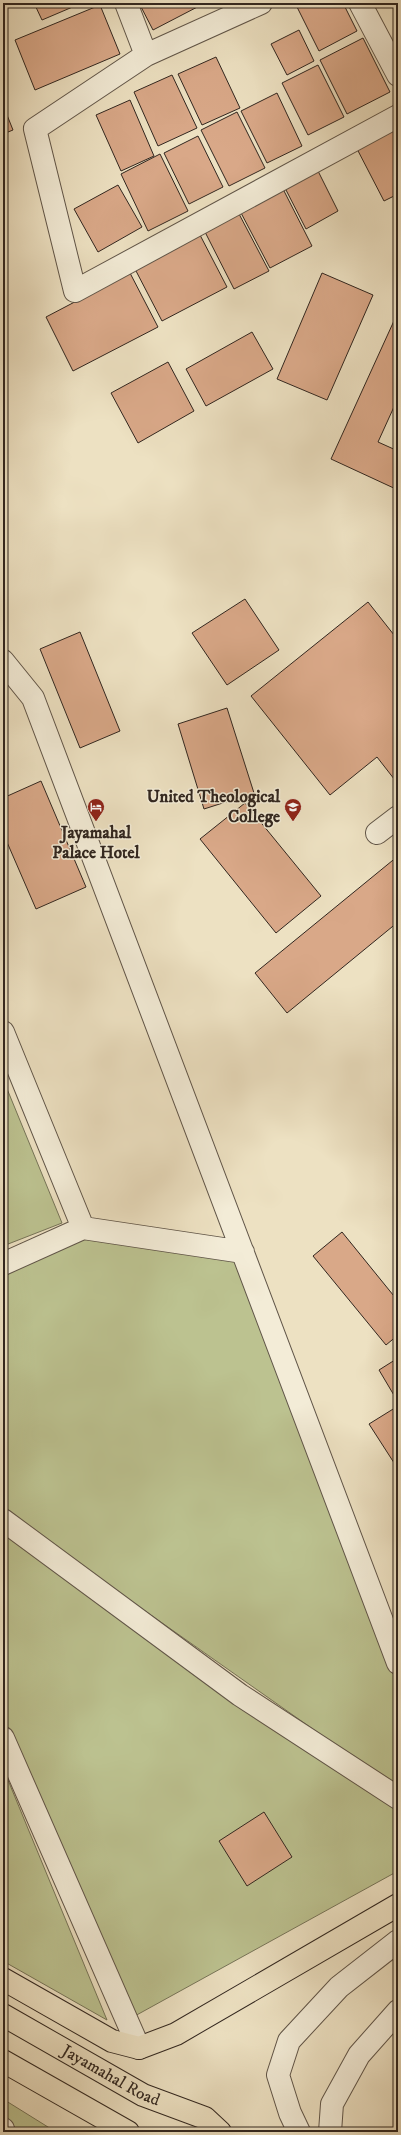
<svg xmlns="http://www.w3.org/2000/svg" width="401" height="2135" viewBox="0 0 401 2135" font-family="'IM FELL DW Pica',serif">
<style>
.green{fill:#bcc290;stroke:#767458}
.building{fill:#d9a888;stroke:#31261f}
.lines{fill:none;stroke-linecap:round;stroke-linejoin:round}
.minor-casing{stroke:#605548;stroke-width:24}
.major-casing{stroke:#31261f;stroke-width:24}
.minor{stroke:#f3ecd7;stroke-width:22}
.major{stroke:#ede1c2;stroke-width:22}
.labels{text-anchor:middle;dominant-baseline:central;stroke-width:3;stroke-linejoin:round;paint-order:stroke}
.poi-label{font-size:17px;font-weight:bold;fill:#31261f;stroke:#f3ecd7;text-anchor:end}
.street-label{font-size:17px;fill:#31261f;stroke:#f3ecd7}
</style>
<rect width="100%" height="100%" fill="#ede1c2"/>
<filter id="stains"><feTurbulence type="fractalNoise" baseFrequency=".005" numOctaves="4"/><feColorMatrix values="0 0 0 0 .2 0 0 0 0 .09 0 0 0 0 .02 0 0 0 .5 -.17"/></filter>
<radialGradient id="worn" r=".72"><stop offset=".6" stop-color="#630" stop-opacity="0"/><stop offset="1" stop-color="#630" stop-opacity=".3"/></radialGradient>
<path class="green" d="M 3,1079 L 62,1223 L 3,1246 Z
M 84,1233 L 239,1257 L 398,1686 L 398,1789 L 3,1511 L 3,1267 Z
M 3,1529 L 398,1804 L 398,1871 L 133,2017 L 3,1719 Z
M 3,1768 L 107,2020 L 3,1961 Z
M 3,2099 L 56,2132 L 3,2132 Z"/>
<path class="building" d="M 34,3 L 82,3 L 42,20 Z
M 139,3 L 205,3 L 153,30 Z
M 304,3 L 343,3 L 357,31 L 319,51 L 297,7 Z
M 100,5 L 120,54 L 35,90 L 15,40 Z
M 299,30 L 314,61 L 287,75 L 271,44 Z
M 363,38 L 390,92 L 347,114 L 320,60 Z
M 216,57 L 240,108 L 202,125 L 178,74 Z
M 318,65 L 344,117 L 308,135 L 282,83 Z
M 172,75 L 197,128 L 158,146 L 134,92 Z
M 277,93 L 302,146 L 267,163 L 241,111 Z
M 130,100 L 154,156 L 121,171 L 96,115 Z
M 3,105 L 13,130 L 3,134 Z
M 237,112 L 265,168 L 229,186 L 201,130 Z
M 398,122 L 398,194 L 384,201 L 355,145 Z
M 198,136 L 223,187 L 189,204 L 164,153 Z
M 160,154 L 188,211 L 148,231 L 121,174 Z
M 318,171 L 338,211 L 306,229 L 285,188 Z
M 118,185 L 142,227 L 98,252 L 74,209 Z
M 283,189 L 312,246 L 270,268 L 240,211 Z
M 238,212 L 269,271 L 234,289 L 204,230 Z
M 200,235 L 227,287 L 162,321 L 135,269 Z
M 130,273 L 158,327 L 73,371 L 46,317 Z
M 322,273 L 373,295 L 327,400 L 277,379 Z
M 398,312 L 398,398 L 378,442 L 398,451 L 398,490 L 331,459 Z
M 252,332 L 273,369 L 206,406 L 186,369 Z
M 168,362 L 194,411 L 138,443 L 111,393 Z
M 245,599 L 279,650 L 227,685 L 192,633 Z
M 368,602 L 398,640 L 398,784 L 377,757 L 330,795 L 251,696 Z
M 80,632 L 120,731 L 80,748 L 40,649 Z
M 227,708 L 254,793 L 204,809 L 178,724 Z
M 41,781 L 86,887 L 36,909 L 3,833 L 3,798 Z
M 245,803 L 321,896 L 276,933 L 200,839 Z
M 398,856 L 398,922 L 287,1013 L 255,973 Z
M 342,1232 L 398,1301 L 398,1335 L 386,1345 L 313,1256 Z
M 398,1358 L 398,1402 L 379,1370 Z
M 398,1406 L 398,1469 L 369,1424 Z
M 264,1812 L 292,1857 L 247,1886 L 219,1841 Z"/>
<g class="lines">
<defs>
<path id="minor" d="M 126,3 L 146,55
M 261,3 L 146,55 L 35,129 L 75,291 L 398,116
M 360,3 L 398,75
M 3,661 L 33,698 L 398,1663
M 377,833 L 398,817
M 3,1032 L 83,1228 L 3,1264
M 83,1228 L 243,1252
M 3,1520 L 240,1695 L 398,1798
M 3,1738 L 139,2048
M 3,2129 L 3,2130
M 299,2132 L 290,2113 L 278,2075 L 289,2041 L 339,1987 L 398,1941
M 330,2132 L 332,2104 L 359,2055 L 398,2011"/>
<g id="major">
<path d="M 3,1979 L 112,2041 L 139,2048 L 176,2034 L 398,1905"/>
<path id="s1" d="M 3,2015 L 143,2095 L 205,2118 L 220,2132"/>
<path d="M 3,2061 L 128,2132"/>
</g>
</defs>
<use href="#minor" class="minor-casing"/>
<use href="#major" class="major-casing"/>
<use href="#minor" class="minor"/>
<use href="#major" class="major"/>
</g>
<defs>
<symbol id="hotel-pin" viewBox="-11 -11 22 30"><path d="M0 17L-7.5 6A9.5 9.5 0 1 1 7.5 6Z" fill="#8f2418" stroke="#f3ecd7"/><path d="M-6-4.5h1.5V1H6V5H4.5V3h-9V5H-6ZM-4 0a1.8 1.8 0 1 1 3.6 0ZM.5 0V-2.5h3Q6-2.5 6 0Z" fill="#fff"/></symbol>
<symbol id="university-pin" viewBox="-11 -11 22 30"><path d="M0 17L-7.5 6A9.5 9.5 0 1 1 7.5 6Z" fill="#8f2418" stroke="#f3ecd7"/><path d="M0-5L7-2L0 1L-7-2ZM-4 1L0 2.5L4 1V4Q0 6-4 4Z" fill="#fff"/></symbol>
</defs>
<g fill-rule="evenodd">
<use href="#hotel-pin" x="86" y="797" width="20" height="27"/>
<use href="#university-pin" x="283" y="797" width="20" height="27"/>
</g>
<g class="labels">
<g class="poi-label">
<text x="280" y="797">United Theological<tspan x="280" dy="20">College</tspan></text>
<text x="96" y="833" text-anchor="middle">Jayamahal<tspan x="96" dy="20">Palace Hotel</tspan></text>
</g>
<g class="street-label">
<text stroke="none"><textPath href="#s1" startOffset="124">Jayamahal Road</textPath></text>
</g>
</g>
<rect width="401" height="2135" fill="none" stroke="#ede1c2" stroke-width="16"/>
<rect x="4" y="4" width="393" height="2127" fill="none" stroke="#31261f" stroke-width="2"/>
<rect x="8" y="8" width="385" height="2119" fill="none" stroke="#31261f"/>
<rect width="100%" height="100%" filter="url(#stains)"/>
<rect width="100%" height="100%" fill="url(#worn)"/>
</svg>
